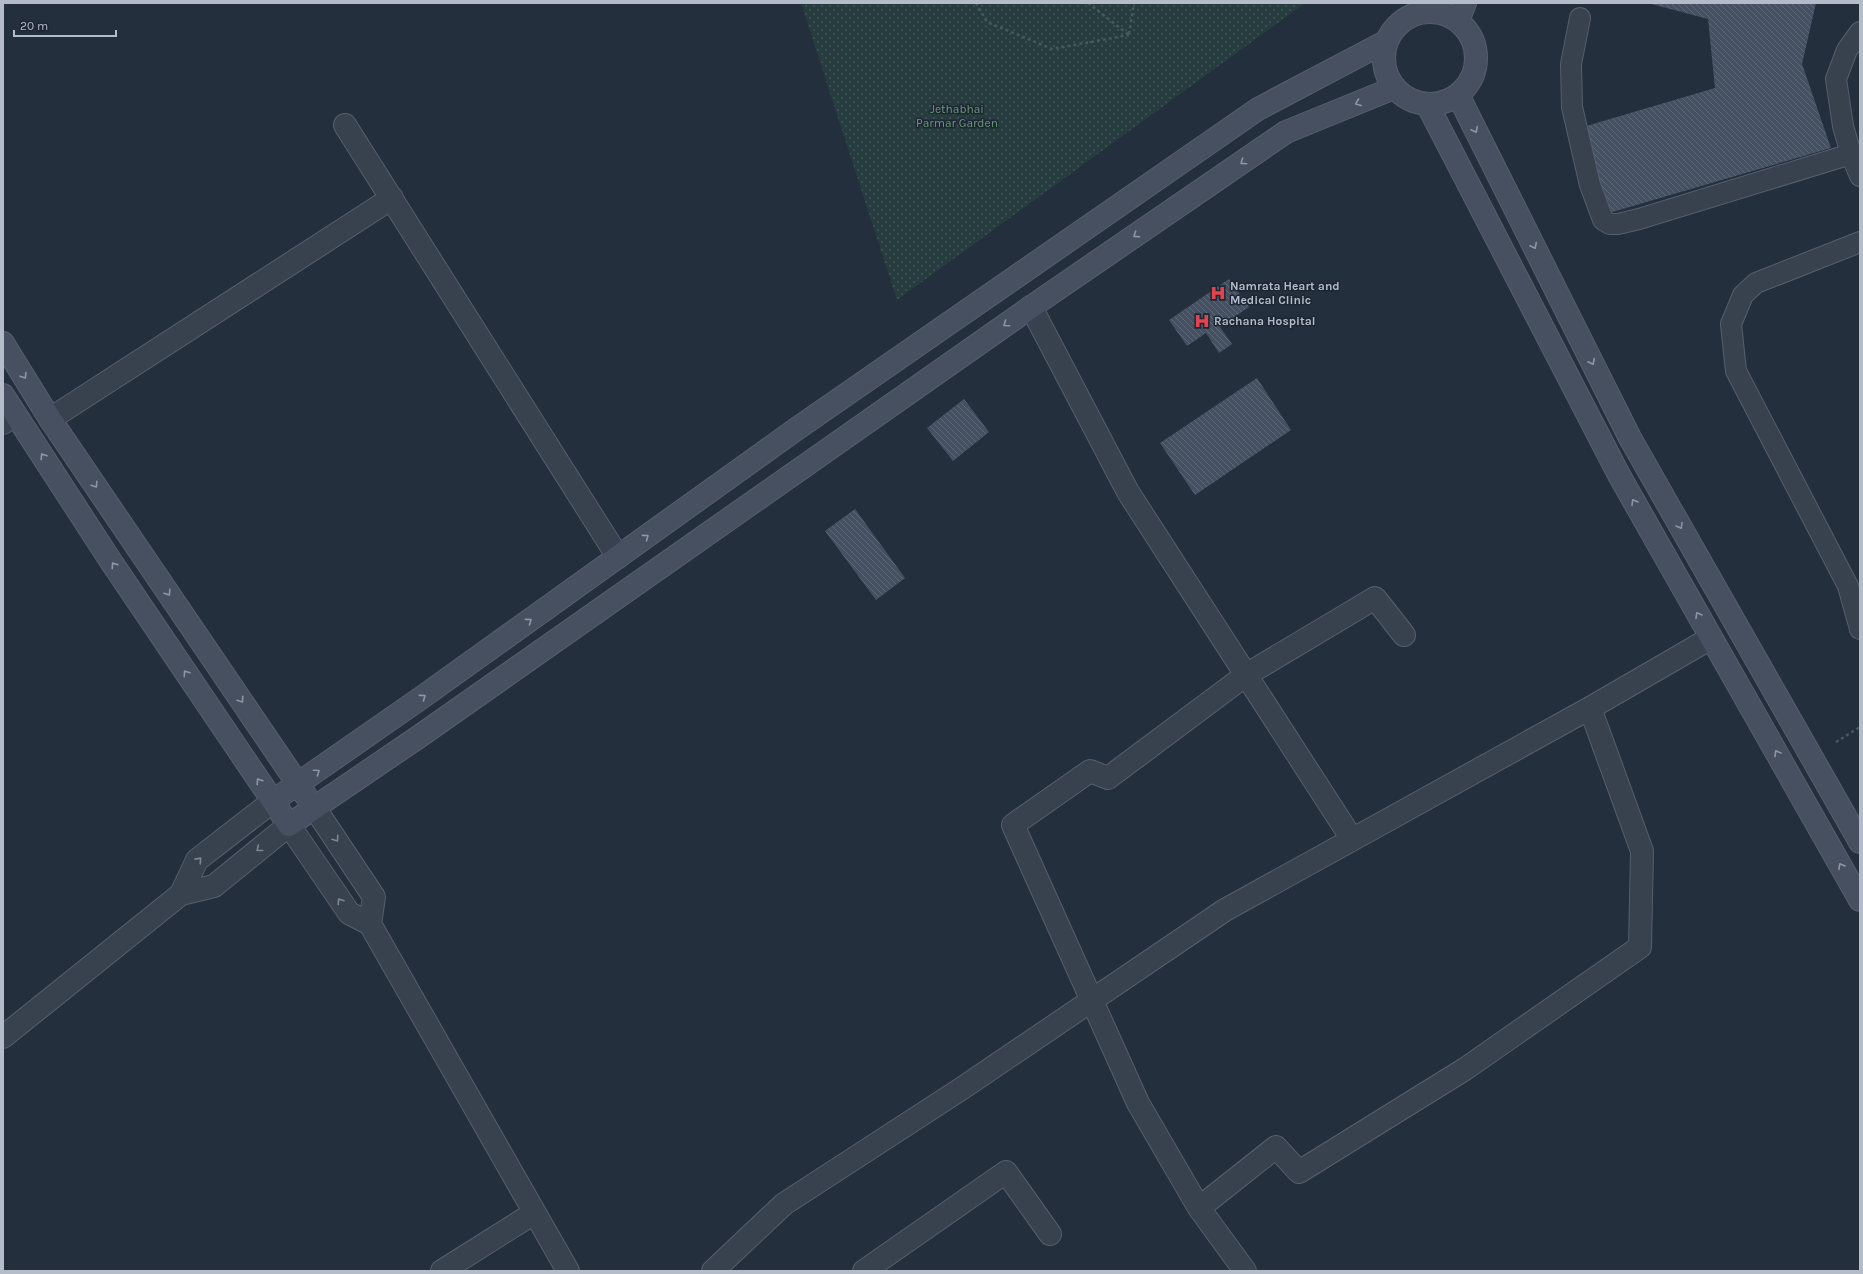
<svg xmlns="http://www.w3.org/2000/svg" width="1863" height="1274" viewBox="0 0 1863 1274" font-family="Karla,sans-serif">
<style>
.green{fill:url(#green-dots)}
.building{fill:url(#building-back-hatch)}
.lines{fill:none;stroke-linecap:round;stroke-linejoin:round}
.service-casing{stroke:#565f6c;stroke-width:22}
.minor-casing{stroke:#565f6c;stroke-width:24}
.tertiary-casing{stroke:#565f6c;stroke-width:24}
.secondary-casing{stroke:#565f6c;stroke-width:24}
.path{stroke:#44595c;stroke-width:2.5;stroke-dasharray:3 3;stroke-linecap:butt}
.service{stroke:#38414e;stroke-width:20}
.minor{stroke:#38414e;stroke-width:22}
.tertiary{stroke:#38414e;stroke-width:22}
.secondary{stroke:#465061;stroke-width:22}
.oneway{stroke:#8e96a5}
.oneway2{stroke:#7c8592}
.labels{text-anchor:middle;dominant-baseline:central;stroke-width:3;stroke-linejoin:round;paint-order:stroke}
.park-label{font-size:12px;fill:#6b9a76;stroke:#1d2633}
.poi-label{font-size:12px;font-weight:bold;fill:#b4bcc9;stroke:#1d2633;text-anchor:start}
</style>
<defs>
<pattern id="green-dots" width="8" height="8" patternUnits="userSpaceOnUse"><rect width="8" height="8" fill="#263c3f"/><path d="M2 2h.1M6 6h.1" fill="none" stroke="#435659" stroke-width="1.8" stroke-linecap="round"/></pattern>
<pattern id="building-back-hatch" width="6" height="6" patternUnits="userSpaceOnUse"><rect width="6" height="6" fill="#455162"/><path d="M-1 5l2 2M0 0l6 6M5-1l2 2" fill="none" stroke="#5d6877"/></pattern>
</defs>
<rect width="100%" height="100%" fill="#242f3e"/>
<path class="green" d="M 801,3 L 1305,3 L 897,300 Z"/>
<path class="building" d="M 1648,3 L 1816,3 L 1802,64 L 1831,148 L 1609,213 L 1583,127 L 1715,88 L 1708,19 Z
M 1229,279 L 1249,307 L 1220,327 L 1232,344 L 1219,353 L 1206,333 L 1187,346 L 1169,320 Z
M 1257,378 L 1291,430 L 1195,495 L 1160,443 Z
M 964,399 L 989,432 L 953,461 L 927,428 Z
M 855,509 L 905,578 L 876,600 L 825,531 Z"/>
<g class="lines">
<defs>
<path id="service" d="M 1580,18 L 1571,64 L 1572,107 L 1590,185 L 1603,220 L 1610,224 L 1618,224 L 1639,219 L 1851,154 L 1843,126 L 1836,79 L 1847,50 L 1860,32
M 1851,154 L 1860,176
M 1860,242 L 1756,283 L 1743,295 L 1731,324 L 1736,371 L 1848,586 L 1860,629"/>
<path id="minor" d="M 345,125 L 618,557
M 1031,307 L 1128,492 L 1352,839
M 50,419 L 392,198
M 3,423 L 15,414
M 1199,1208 L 1276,1147 L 1299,1172 L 1465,1069 L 1640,947 L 1642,851 L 1590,708
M 442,1271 L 534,1213
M 713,1271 L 784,1204 L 961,1089 L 1225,910 L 1590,708 L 1711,638
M 864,1271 L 1006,1172 L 1050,1234
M 1245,1271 L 1199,1208 L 1138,1103 L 1013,825 L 1090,771 L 1108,778 L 1246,675 L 1375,598 L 1404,635"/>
<path id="tertiary" d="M 314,807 L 374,897 L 370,924
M 181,894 L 197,860 L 273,801
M 3,1037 L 181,894 L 214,886 L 289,825 L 349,913 L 370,924 L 568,1271"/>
<path id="secondary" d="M1384 58a46 46 0 1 1 92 0a46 46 0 1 1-92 0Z
M 1458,21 L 1465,3
M 1458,95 L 1630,438 L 1860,842
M 1427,104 L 1619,475 L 1860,900
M 3,343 L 50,419 L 306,796
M 3,395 L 110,560 L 289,825 L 417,738 L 1031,307 L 1286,132 L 1394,88
M 273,801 L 421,698 L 795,430 L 1258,109 L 1387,41"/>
</defs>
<use href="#service" class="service-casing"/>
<use href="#minor" class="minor-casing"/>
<use href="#tertiary" class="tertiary-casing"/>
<use href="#secondary" class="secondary-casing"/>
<path class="path" d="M 976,3 L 987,22 L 1052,49 L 1129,35
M 1088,3 L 1129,35
M 1129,34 L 1134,3
M 1836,742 L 1860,727"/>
<use href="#service" class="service"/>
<use href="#minor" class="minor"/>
<use href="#tertiary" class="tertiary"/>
<use href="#secondary" class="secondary"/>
</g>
<defs><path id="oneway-chevron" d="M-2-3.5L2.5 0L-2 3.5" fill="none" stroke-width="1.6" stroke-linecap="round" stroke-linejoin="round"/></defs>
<g class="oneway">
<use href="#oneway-chevron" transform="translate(1358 103) rotate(158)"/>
<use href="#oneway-chevron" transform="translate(1475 130) rotate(63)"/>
<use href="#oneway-chevron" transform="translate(1243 162) rotate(146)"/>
<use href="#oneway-chevron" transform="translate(1136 235) rotate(146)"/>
<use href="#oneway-chevron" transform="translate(1534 246) rotate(63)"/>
<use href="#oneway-chevron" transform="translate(1006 324) rotate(145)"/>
<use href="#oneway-chevron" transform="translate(1592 362) rotate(63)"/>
<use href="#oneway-chevron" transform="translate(24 376) rotate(58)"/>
<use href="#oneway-chevron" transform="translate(43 456) rotate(-123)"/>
<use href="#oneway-chevron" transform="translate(95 485) rotate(56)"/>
<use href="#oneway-chevron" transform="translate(1634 502) rotate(-120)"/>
<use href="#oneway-chevron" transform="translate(1680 526) rotate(60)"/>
<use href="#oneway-chevron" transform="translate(646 537) rotate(-36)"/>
<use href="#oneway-chevron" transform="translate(114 565) rotate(-124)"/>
<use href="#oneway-chevron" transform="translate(168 593) rotate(56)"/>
<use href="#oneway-chevron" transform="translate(1698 615) rotate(-120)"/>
<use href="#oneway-chevron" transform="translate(529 621) rotate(-36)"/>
<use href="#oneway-chevron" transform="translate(186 673) rotate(-124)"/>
<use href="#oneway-chevron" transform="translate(423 697) rotate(-36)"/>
<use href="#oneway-chevron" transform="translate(241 700) rotate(56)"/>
<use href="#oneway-chevron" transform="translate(1777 753) rotate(-120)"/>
<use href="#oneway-chevron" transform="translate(317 772) rotate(-35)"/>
<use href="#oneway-chevron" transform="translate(259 781) rotate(-124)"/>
<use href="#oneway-chevron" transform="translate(1841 866) rotate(-120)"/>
</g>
<g class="oneway2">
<use href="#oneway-chevron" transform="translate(336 839) rotate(56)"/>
<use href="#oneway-chevron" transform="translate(259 849) rotate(141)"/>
<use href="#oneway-chevron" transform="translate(199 860) rotate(-48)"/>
<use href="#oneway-chevron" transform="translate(340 901) rotate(-124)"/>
</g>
<defs>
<symbol id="hospital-bare" viewBox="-9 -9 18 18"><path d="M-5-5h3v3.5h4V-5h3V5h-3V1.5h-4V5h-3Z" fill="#e0444e" stroke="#1d2633" stroke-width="2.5" paint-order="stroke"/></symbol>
</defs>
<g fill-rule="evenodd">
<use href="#hospital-bare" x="1207" y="282" width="22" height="22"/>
<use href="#hospital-bare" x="1191" y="310" width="22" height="22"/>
</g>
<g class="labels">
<g class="park-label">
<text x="957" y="109">Jethabhai<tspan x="957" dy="14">Parmar Garden</tspan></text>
</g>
<g class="poi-label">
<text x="1230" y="286">Namrata Heart and<tspan x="1230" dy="14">Medical Clinic</tspan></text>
<text x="1214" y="321">Rachana Hospital</text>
</g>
</g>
<rect width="1863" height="1274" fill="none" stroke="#b4bcc9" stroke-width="8"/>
<path d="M14 30v6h102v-6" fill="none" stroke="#b4bcc9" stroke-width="2"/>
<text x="20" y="30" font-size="12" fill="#b4bcc9" stroke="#1d2633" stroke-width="3" paint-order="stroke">20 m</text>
</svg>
